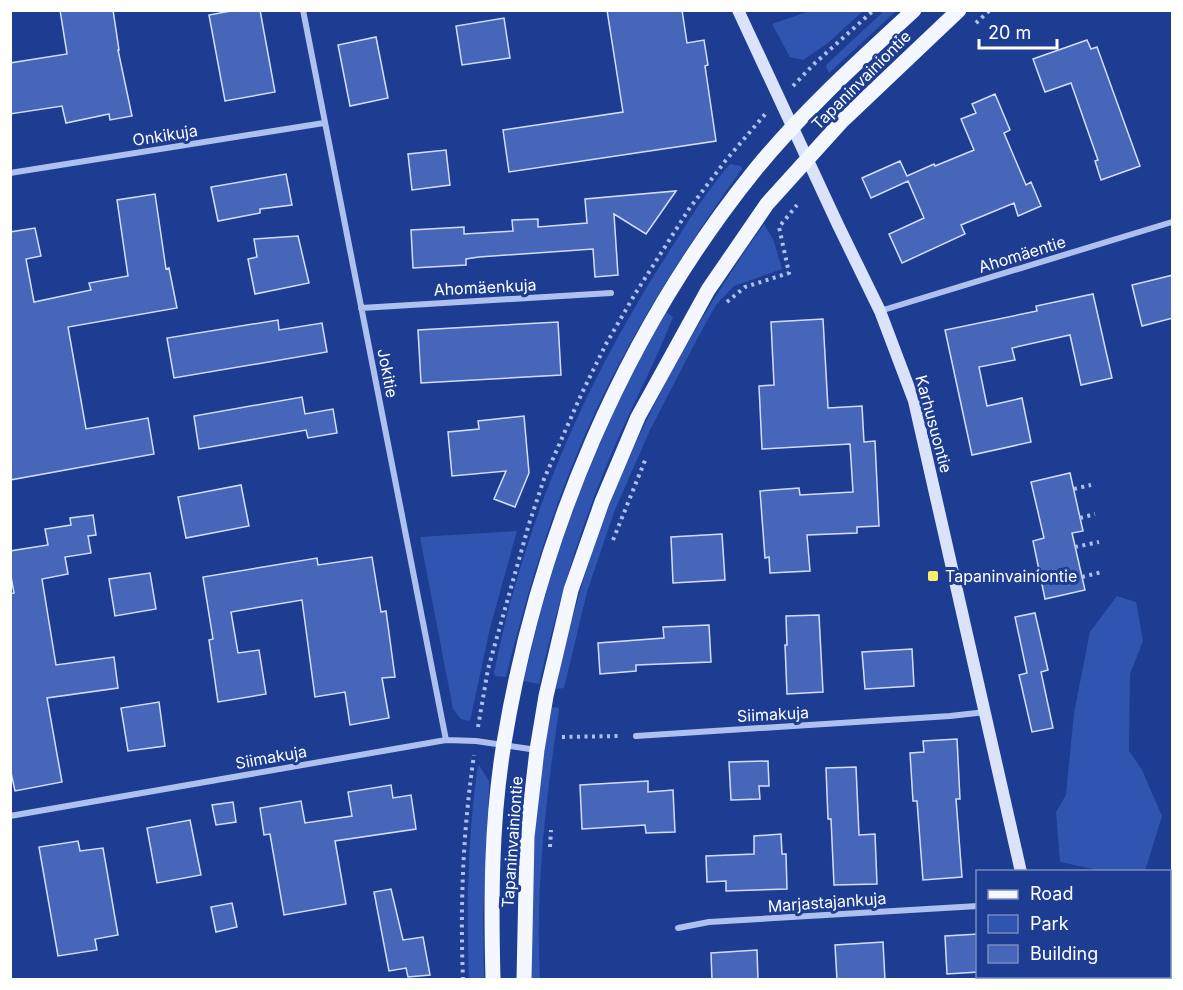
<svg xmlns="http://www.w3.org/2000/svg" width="1183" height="990" viewBox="0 0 1183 990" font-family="Inter,sans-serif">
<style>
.green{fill:#3055b0}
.building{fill:#4566b9;stroke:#d3dffa;stroke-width:1.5}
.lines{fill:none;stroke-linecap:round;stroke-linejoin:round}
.path{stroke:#adc0ee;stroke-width:4;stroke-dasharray:3 4.5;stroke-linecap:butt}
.street{stroke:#adc0ee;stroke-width:6}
.secondary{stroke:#dae3fa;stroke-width:12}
.primary{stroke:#f5f7ff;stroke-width:15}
.poi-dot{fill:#feec6c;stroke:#1d3d92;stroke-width:2}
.labels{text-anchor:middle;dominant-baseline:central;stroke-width:6;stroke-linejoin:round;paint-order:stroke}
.street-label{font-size:16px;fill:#fff;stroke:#1d3d92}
.poi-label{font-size:16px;fill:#fff;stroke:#1d3d92;text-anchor:start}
</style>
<rect width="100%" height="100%" fill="#1d3d92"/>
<path class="green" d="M 810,11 L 810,10 L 863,11 L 828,43 L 803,60 L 790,57 L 772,24 Z
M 884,11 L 896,11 L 829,73 L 826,67 L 827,64 Z
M 730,164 L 741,166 L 742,169 C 688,244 638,322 598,406 C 557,493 529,584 506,677 L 495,676 L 494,672 C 500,646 505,619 513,593 C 546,474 599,361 665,258 C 685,226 705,193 730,164 Z
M 764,224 L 773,239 L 782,269 L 734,286 L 716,305 L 697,339 L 650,430 L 614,512 L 587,592 L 564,688 L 556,689 C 590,516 663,367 764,224 Z
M 666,312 L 673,317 C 654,366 628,413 608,462 C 577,536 557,607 539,684 L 524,681 C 542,597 569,513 604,434 C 622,392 644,352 666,312 Z
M 517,531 L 490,628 L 470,721 L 461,719 L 453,709 L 420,537 Z
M 1117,596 L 1136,602 L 1143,641 L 1130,674 L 1129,751 L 1142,770 L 1162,816 L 1145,871 L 1094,871 L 1093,869 L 1060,862 L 1056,812 L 1066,795 L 1074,713 L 1090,632 Z
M 552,707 L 559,708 L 559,710 C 546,798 535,890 540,979 L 532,980 C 528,889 535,796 552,707 Z
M 479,765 L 489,781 L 489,790 L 483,916 L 484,979 L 469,980 C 466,910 468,840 477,771 Z
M 1170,958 L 1172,962 L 1172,979 L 1076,979 L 1077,976 L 1170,976 Z"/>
<path class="building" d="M 60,10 L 113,10 L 119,50 L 118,50 L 132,116 L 110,120 L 109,114 L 66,123 L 62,106 L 10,114 L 10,63 L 67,54 Z
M 236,10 L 260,10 L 275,92 L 225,101 L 209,15 Z
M 607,10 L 682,10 L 687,43 L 704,40 L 708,65 L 705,66 L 716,141 L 509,172 L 503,130 L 623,112 Z
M 504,18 L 510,58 L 462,65 L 456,26 Z
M 376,37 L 388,98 L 350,106 L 338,45 Z
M 1087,40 L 1091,49 L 1097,47 L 1140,166 L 1101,180 L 1095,161 L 1098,160 L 1071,83 L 1045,92 L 1033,59 Z
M 995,94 L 1010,130 L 1004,133 L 1026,185 L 1031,182 L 1041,206 L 1018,216 L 1014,203 L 961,225 L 965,234 L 902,263 L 889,234 L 924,218 L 908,181 L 871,198 L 862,178 L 900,161 L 907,176 L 934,164 L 935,166 L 974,150 L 961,119 L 976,113 L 972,104 Z
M 446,150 L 450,185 L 412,190 L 408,154 Z
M 286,174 L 292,205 L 260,209 L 260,213 L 218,221 L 211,187 Z
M 676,191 L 646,234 L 614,214 L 618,275 L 595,277 L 593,249 L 479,257 L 466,259 L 466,265 L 413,268 L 411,230 L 464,227 L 464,234 L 513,231 L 512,220 L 538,219 L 538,227 L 587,223 L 585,199 Z
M 155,194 L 166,269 L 169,268 L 177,308 L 68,327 L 86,429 L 148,418 L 154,454 L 10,480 L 10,232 L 35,228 L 41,256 L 26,259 L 34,302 L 91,290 L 89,283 L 128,276 L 117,200 Z
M 298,236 L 309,283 L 255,294 L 248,259 L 257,257 L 254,239 Z
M 1173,275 L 1173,318 L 1142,326 L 1132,285 Z
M 1093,294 L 1112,378 L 1081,385 L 1070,335 L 1012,348 L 1015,360 L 979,367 L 987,406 L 1022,398 L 1031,442 L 972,455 L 945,330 L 1037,311 L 1036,306 Z
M 823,319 L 828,408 L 862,406 L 864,442 L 875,441 L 879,526 L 857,527 L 857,533 L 807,535 L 810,571 L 770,573 L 769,557 L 765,558 L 760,491 L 799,488 L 800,495 L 853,492 L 850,444 L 762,449 L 759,386 L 774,385 L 771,322 Z
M 278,320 L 279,330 L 322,323 L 327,352 L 174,378 L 167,338 Z
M 558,322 L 561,375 L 421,383 L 418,330 Z
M 302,397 L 305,414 L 333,409 L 337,433 L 308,438 L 306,430 L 199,449 L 194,416 Z
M 524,416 L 529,473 L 515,507 L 494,499 L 506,471 L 452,476 L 448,432 L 479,429 L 478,421 Z
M 1070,473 L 1083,531 L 1072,533 L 1085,590 L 1045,599 L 1033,541 L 1044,538 L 1031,482 Z
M 241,485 L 249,526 L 186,538 L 178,497 Z
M 93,515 L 96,535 L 88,536 L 91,553 L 65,557 L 68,574 L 42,579 L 56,665 L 114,657 L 118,688 L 47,698 L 62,782 L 15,791 L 10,768 L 10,594 L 14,593 L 10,571 L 10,551 L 48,545 L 45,529 L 71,525 L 70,518 Z
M 722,534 L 725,580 L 673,583 L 671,537 Z
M 372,557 L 381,612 L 386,611 L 395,677 L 382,678 L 389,718 L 350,725 L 345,692 L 315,697 L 302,600 L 231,612 L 238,653 L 259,650 L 266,694 L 218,702 L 209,640 L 213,639 L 203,577 L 317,558 L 318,565 Z
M 150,573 L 156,609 L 115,616 L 109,579 Z
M 1035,613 L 1048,670 L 1041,672 L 1053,728 L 1032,732 L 1019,675 L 1027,673 L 1015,617 Z
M 819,615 L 823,692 L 787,694 L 785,645 L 787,645 L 786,616 Z
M 709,625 L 711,662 L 636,665 L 636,671 L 600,674 L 598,643 L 664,638 L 663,627 Z
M 912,649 L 914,686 L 865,689 L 862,652 Z
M 159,702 L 165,746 L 128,751 L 121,708 Z
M 957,739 L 960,799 L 956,799 L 962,877 L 923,880 L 917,801 L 913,801 L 910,753 L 924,752 L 923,741 Z
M 768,761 L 769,786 L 759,786 L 760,799 L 731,800 L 729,762 Z
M 856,767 L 859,835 L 875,834 L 877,884 L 834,885 L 831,819 L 828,819 L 826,768 Z
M 648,781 L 648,792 L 673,790 L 675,832 L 646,833 L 645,825 L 582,829 L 580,785 Z
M 391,785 L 393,798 L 411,795 L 416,829 L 335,841 L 346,904 L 284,915 L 270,834 L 264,835 L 260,808 L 301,801 L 305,823 L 352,816 L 348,792 Z
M 233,802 L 236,822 L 216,825 L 212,805 Z
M 190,820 L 201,875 L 157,883 L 147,828 Z
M 781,834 L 782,854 L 786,854 L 787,889 L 726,891 L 726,881 L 707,882 L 706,856 L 754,854 L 754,836 Z
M 78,841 L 80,851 L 103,848 L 118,935 L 95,939 L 97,950 L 58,956 L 39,847 Z
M 391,889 L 403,940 L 423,937 L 430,975 L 408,977 L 406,968 L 389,971 L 374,892 Z
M 232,903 L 237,927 L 216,932 L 211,907 Z
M 978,934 L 978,972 L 947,974 L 945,936 Z
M 883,942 L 885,980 L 837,980 L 835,945 Z
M 757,950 L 758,980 L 712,980 L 711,953 Z"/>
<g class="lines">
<path class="path" d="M 976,23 L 990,10
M 793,86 L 815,63 L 874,10
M 727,302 L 745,287 L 789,273 L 779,227 L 797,205
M 1074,489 L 1091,485
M 1080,518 L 1095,514
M 613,540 L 646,458
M 1075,547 L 1099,542
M 1082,577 L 1102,572
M 478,727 L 488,669 L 529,524 L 544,479 L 581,395 L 606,344 L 635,294 L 689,209 L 726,160 L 767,112
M 562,737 L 621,736
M 550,847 L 551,830
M 463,980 C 460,904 463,830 474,755"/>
<path class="street" d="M 303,10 L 446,740
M 10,173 L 324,123
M 361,308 L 611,293
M 880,311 L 1172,222
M 636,736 L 950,716 L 986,712
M 10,816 L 446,740 L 476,741 L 537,750
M 678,928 L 709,922 L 978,906"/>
<path class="secondary" d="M 738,10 L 838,225 L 880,311 L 914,401 L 1021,872
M 1041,976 L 1042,980"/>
<path class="primary" d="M 493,980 C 491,901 491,821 504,743 C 538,536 623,334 755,170 C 803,111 859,61 914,10
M 524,980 L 527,837 L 537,750 L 546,696 L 571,590 L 602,502 L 638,417 L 708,290 L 767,204 L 842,121 L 959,10"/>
</g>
<rect class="poi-dot" x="927" y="570" width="12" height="12" rx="3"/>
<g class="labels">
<g class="street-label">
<text transform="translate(861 80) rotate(-45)">Tapaninvainiontie</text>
<text transform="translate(165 135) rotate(-9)">Onkikuja</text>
<text transform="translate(1022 254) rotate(-17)">Ahomäentie</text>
<text transform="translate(485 287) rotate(-3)">Ahomäenkuja</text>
<text transform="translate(388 373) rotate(79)">Jokitie</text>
<text transform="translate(934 424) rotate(75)">Karhusuontie</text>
<text transform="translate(773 714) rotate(-3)">Siimakuja</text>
<text transform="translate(271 757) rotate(-10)">Siimakuja</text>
<text transform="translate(512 842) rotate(-86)">Tapaninvainiontie</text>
<text transform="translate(827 902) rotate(-4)">Marjastajankuja</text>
</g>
<g class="poi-label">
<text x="945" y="576">Tapaninvainiontie</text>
</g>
</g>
<rect width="1183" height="990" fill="none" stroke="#ffffff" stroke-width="24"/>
<rect x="976" y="870" width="195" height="108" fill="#1d3d92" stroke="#778bbe" stroke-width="1.5"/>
<rect x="988" y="890" width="30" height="9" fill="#f5f7ff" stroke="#778bbe" stroke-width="1.5"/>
<text x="1030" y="900" font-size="18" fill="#ffffff">Road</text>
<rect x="988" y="915" width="30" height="18" fill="#3055b0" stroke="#778bbe" stroke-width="1.5"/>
<text x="1030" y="930" font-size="18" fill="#ffffff">Park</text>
<rect x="988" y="945" width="30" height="18" fill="#4566b9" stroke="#778bbe" stroke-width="1.5"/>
<text x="1030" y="960" font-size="18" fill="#ffffff">Building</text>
<path d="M979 39v9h78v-9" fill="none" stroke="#ffffff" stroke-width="3"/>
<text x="988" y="39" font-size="18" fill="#ffffff" stroke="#1d3d92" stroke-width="4.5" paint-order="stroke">20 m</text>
</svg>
